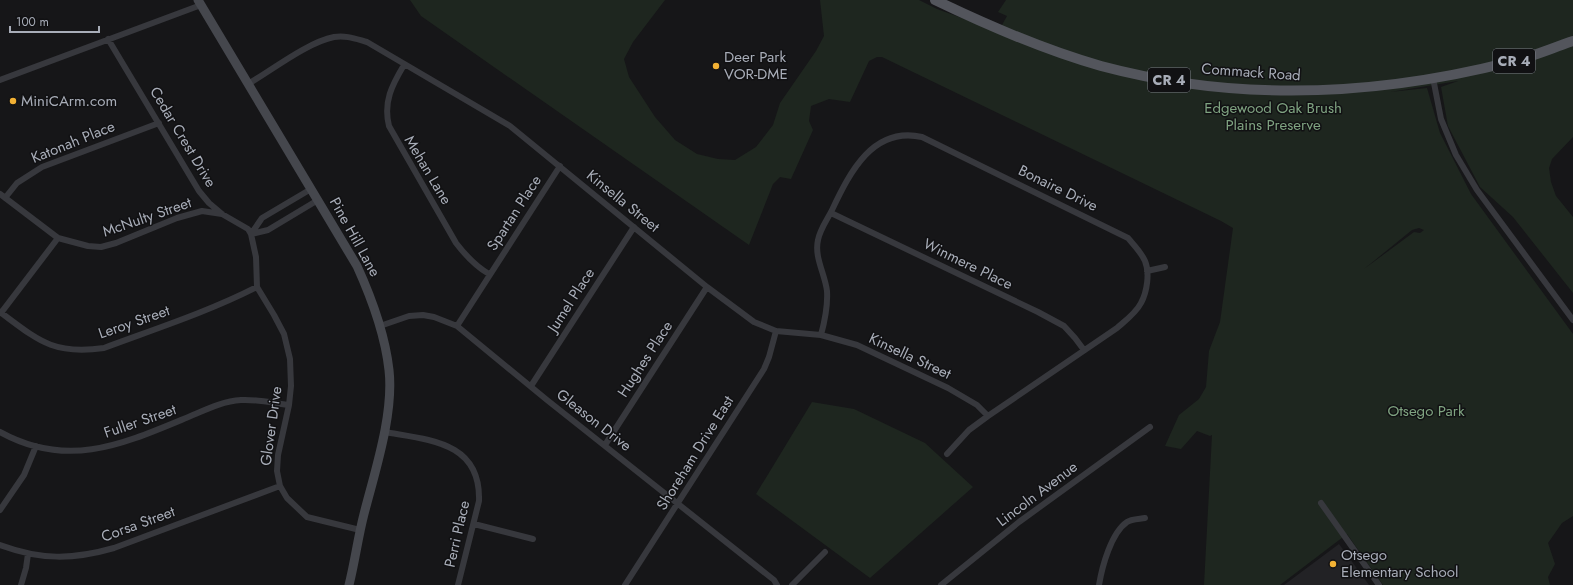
<svg xmlns="http://www.w3.org/2000/svg" width="1573" height="585" viewBox="0 0 1573 585" font-family="Jost,sans-serif">
<style>
.built{fill:#222225}
.green{fill:#1e261f;fill-rule:evenodd}
.lines{fill:none;stroke-linecap:round;stroke-linejoin:round}
.street{stroke:#37383d;stroke-width:6}
.secondary{stroke:#45474d;stroke-width:9}
.primary{stroke:#53555c;stroke-width:10}
.poi-dot{fill:#f2b134;stroke:#111113;stroke-width:1.5}
.labels{text-anchor:middle;dominant-baseline:central;stroke-width:3;stroke-linejoin:round;paint-order:stroke}
.shield{fill:#111113;stroke:#7b7e86;stroke-width:1}
.shield-label{font-size:14px;font-weight:bold;fill:#a8adb8}
.poi-label{font-size:15px;fill:#a8adb8;stroke:#111113;text-anchor:start}
.street-label{font-size:15px;fill:#a8adb8;stroke:#111113}
.park-label{font-size:15px;fill:#7fa381;stroke:#111113}
</style>
<rect width="100%" height="100%" fill="#161618"/>
<path class="built" d="M 1339,544 L 1369,585 L 1284,585 Z"/>
<path class="green" d="M 410,0 L 665,0 L 633,42 L 624,59 L 629,77 L 655,117 L 675,140 L 697,154 L 718,159 L 735,160 L 756,147 L 773,125 L 780,103 L 816,51 L 824,36 L 820,0 L 919,0 L 937,9 L 995,30 L 1002,25 L 1007,16 L 998,12 L 1006,0 L 1573,0 L 1573,137 L 1552,159 L 1549,168 L 1551,182 L 1556,196 L 1573,217 L 1573,293 L 1513,217 L 1480,187 L 1448,126 L 1441,87 L 1458,81 L 1390,92 L 1427,88 L 1440,133 L 1471,194 L 1573,334 L 1573,516 L 1562,523 L 1548,543 L 1555,564 L 1548,577 L 1550,585 L 1383,585 L 1347,534 L 1280,585 L 1204,585 L 1212,435 L 1210,436 L 1197,431 L 1181,449 L 1165,446 L 1179,415 L 1199,399 L 1206,387 L 1209,351 L 1220,322 L 1233,228 L 1221,221 L 882,57 L 877,57 L 869,61 L 850,102 L 829,99 L 811,106 L 809,121 L 813,130 L 791,179 L 780,177 L 773,184 L 749,245 L 421,16 ZM 1419,228 L 1424,230 L 1420,233 L 1414,232 L 1364,269 L 1412,230 Z
M 812,402 L 854,409 L 925,443 L 973,487 L 870,578 L 756,494 Z"/>
<g class="lines">
<path class="street" d="M 108,39 L 199,191 L 209,203 L 222,214 L 248,229 L 251,234 L 256,257 L 257,287 L 274,315 L 284,334 L 290,359 L 291,386 L 289,405 L 278,455 L 277,471 L 280,486 L 287,498 L 307,517 L 360,530
M 404,65 C 392,85 383,102 389,126 L 456,243 C 466,256 475,266 489,274
M 1433,78 L 1441,119 L 1456,155 L 1477,190 L 1573,320
M 0,80 L 201,5
M 248,84 C 272,70 308,42 334,37 C 346,35 356,39 367,42 L 510,126 L 707,287 L 754,322 L 776,331 L 821,335 L 857,345 L 948,388 L 977,405 L 988,416
M 0,194 L 58,238 L 88,246 L 101,247 L 116,243 L 177,218 L 202,211 L 222,214
M 5,198 L 17,183 L 42,167 L 159,123
M 831,213 L 1038,312 L 1064,326 L 1075,338 L 1084,350
M 251,234 L 262,218 L 311,189
M 251,234 L 268,230 L 318,200
M 1147,271 L 1165,267
M 0,312 C 39,341 53,355 104,348 C 155,329 208,312 257,287
M 1,313 L 58,238
M 380,326 L 409,316 L 423,315 L 434,317 L 457,326 L 547,400 L 774,580 L 777,585
M 457,326 L 560,166
M 821,335 C 825,320 828,306 827,291 C 825,274 814,257 818,240 C 820,229 827,220 832,210 C 850,172 873,126 922,137 L 1128,238 C 1134,245 1141,252 1145,261 C 1150,273 1147,292 1141,303 C 1136,313 1125,321 1117,328 L 988,416 L 969,430 L 947,454
M 531,386 L 634,227
M 0,432 C 67,469 121,445 186,418 C 203,411 222,401 241,400 C 257,399 273,403 289,405
M 385,432 C 430,440 481,442 479,501 L 458,585
M 605,445 L 707,287
M 1321,503 L 1379,585
M 0,510 L 24,475 L 36,446
M 474,524 L 533,539
M 0,545 C 41,560 72,560 114,548 L 280,486
M 21,585 L 26,568 L 28,554
M 625,585 L 764,369 L 769,357 L 776,331
M 792,585 L 825,552
M 941,585 L 1019,522 L 1150,427
M 1099,585 C 1102,567 1111,533 1127,522 C 1131,519 1140,519 1145,518"/>
<path class="secondary" d="M 198,0 L 357,266 C 372,299 385,334 389,370 C 394,414 375,471 364,514 C 358,537 355,561 349,585"/>
<path class="primary" d="M 935,0 C 989,26 1044,50 1101,66 C 1236,102 1376,96 1510,62 C 1532,57 1552,48 1573,41"/>
</g>
<g class="poi-dot">
<circle cx="716" cy="66" r="4"/>
<circle cx="13" cy="101" r="4"/>
<circle cx="1333" cy="564" r="4"/>
</g>
<g class="labels">
<g class="shield">
<rect x="1493" y="49" width="42" height="24" rx="3"/>
<rect x="1148" y="68" width="42" height="24" rx="3"/>
</g>
<g class="shield-label">
<text x="1514" y="61">CR 4</text>
<text x="1169" y="80">CR 4</text>
</g>
<g class="poi-label">
<text x="724" y="57">Deer Park<tspan x="724" dy="17">VOR-DME</tspan></text>
<text x="21" y="101">MiniCArm.com</text>
<text x="1341" y="555">Otsego<tspan x="1341" dy="17">Elementary School</tspan></text>
</g>
<g class="street-label">
<text transform="translate(1251 72) rotate(4)">Commack Road</text>
<text transform="translate(183 137) rotate(59)">Cedar Crest Drive</text>
<text transform="translate(73 142) rotate(-22)">Katonah Place</text>
<text transform="translate(428 170) rotate(59)">Mehan Lane</text>
<text transform="translate(1058 188) rotate(26)">Bonaire Drive</text>
<text transform="translate(623 201) rotate(39)">Kinsella Street</text>
<text transform="translate(514 213) rotate(-57)">Spartan Place</text>
<text transform="translate(147 217) rotate(-19)">McNulty Street</text>
<text transform="translate(355 237) rotate(61)">Pine Hill Lane</text>
<text transform="translate(968 264) rotate(26)">Winmere Place</text>
<text transform="translate(571 300) rotate(-57)">Jumel Place</text>
<text transform="translate(134 322) rotate(-19)">Leroy Street</text>
<text transform="translate(910 356) rotate(25)">Kinsella Street</text>
<text transform="translate(645 359) rotate(-57)">Hughes Place</text>
<text transform="translate(594 420) rotate(38)">Gleason Drive</text>
<text transform="translate(140 421) rotate(-19)">Fuller Street</text>
<text transform="translate(271 426) rotate(-82)">Glover Drive</text>
<text transform="translate(695 453) rotate(-58)">Shoreham Drive East</text>
<text transform="translate(1037 494) rotate(-37)">Lincoln Avenue</text>
<text transform="translate(138 524) rotate(-20)">Corsa Street</text>
<text transform="translate(457 534) rotate(-77)">Perri Place</text>
</g>
<g class="park-label">
<text x="1273" y="108">Edgewood Oak Brush<tspan x="1273" dy="17">Plains Preserve</tspan></text>
<text x="1426" y="411">Otsego Park</text>
</g>
</g>
<path d="M10 26v6h89v-6" fill="none" stroke="#a8adb8" stroke-width="2"/>
<text x="16" y="26" font-size="12" fill="#a8adb8" stroke="#111113" stroke-width="3" paint-order="stroke">100 m</text>
</svg>
